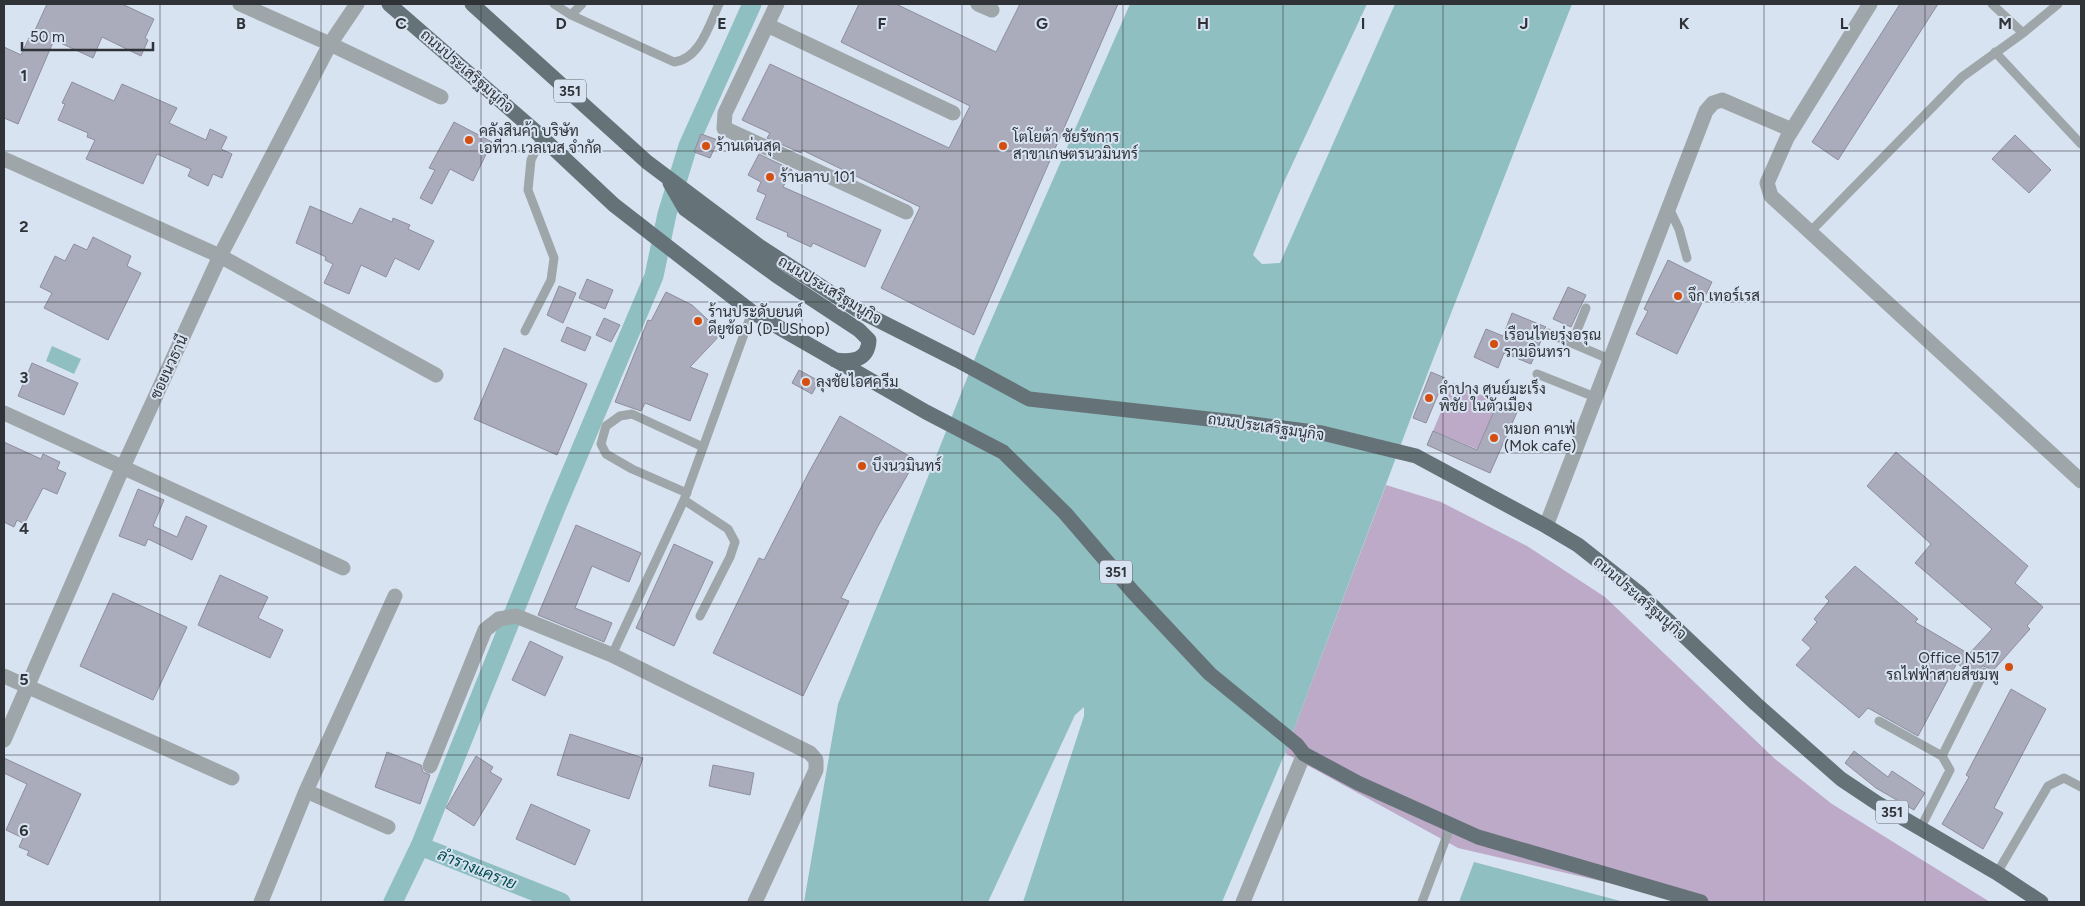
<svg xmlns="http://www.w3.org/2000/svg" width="2085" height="906" viewBox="0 0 2085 906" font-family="Figtree,Sarabun,sans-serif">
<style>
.green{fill:#bda9c8}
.water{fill:#8fbfc0}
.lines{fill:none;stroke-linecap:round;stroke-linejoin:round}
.canal{stroke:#8fbfc0;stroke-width:19}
.building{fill:#aaabbb;stroke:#8d8e9d}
.lane{stroke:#9ea6a9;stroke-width:9}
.street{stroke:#9ea6a9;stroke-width:15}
.primary{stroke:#657379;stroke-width:15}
.grid{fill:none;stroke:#2f3338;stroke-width:1;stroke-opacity:0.55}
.poi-dot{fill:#d44e0f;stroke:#d8e3f2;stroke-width:2}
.labels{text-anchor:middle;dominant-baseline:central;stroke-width:4;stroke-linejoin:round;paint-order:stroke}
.shield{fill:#d8e3f2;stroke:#626870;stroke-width:1}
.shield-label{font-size:14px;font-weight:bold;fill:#2f3338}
.street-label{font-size:15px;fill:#2f3338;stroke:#d8e3f2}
.poi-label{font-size:15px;fill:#2f3338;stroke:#d8e3f2;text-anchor:start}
.water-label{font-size:16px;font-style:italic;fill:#004d4e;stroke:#d8e3f2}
.grid-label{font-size:16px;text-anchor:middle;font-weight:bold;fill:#2f3338;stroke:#d8e3f2;stroke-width:4;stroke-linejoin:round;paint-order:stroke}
</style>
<rect width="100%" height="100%" fill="#d8e3f2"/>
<path class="green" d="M 1453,383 L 1498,402 L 1477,449 L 1433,431 Z
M 1386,485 L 1441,502 L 1527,546 L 1605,597 L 1775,759 L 1832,804 L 1990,902 L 1691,902 L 1458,848 L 1285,753 Z"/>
<path class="water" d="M 1130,4 L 1367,4 L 1283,184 L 1253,255 L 1262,264 L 1280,263 L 1395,4 L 1572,4 L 1430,367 L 1285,753 L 1222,902 L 1023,902 L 1084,716 L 1084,707 L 1075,715 L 988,902 L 804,902 L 838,704 L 979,348 Z
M 52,346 L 81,359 L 74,374 L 46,361 Z
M 1474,862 L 1624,902 L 1459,902 Z"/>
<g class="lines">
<path class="canal" d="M 420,846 L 561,902
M 393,902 L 420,846 L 556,508 L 654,276 L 667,214 L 688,146 L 752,4"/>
</g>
<path class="building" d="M 47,4 L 122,4 L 154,19 L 145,38 L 148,40 L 141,56 L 102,37 L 93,58 L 54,40 L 18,124 L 4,118 L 4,47 L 21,55 L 29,38 L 31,39 Z
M 859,4 L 896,4 L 996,52 L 1020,4 L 1118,4 L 974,335 L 881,288 L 920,207 L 802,150 L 801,153 L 767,138 L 770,133 L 742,120 L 770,64 L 949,148 L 970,106 L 841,42 Z
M 1900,4 L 1938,4 L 1838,160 L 1812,142 Z
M 72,82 L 114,101 L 122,84 L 177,108 L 169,123 L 206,140 L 210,129 L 227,137 L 221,149 L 232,154 L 222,178 L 213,174 L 208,186 L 188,176 L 191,169 L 157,154 L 143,184 L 86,159 L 95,140 L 87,137 L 88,133 L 58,120 L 65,104 L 62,103 Z
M 454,122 L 492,142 L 473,181 L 450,169 L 432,204 L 420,198 L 435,170 L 429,168 Z
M 701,134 L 718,140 L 710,158 L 694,152 Z
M 2015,135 L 2051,170 L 2029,193 L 1992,159 Z
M 759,154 L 792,170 L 783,187 L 881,230 L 865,267 L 813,243 L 811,247 L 787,236 L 788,233 L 756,219 L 766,195 L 757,191 L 761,182 L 748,175 Z
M 310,206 L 352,224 L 360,208 L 392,222 L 393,218 L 410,225 L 408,229 L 434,241 L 419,270 L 395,258 L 386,277 L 361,265 L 349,294 L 324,283 L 333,264 L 325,260 L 326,257 L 296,243 Z
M 93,237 L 131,256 L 127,266 L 141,273 L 108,340 L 44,308 L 52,293 L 40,287 L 55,256 L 65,261 L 74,244 L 87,250 Z
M 1668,260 L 1712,282 L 1677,354 L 1636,334 L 1648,311 L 1644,309 Z
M 587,279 L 613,290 L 605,309 L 579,298 Z
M 559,286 L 576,293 L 563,323 L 547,315 Z
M 1568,287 L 1586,295 L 1571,327 L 1553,319 Z
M 666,292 L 692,305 L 722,333 L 690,367 L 708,374 L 690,421 L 645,403 L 641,411 L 615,402 L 648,320 L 651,321 Z
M 1512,313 L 1546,327 L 1542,331 L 1543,336 L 1531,364 L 1504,353 L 1498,368 L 1474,357 L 1486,329 L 1503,336 Z
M 604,318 L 620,325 L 611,342 L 596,335 Z
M 567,327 L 591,337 L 585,351 L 561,341 Z
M 504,348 L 587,384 L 557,455 L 474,419 Z
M 32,363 L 78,383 L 64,415 L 18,396 Z
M 799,370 L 819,381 L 812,394 L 792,383 Z
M 1431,372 L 1445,378 L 1426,423 L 1413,418 Z
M 1498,402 L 1518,410 L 1490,473 L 1427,445 L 1433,431 L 1477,450 Z
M 840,416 L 916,460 L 878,526 L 841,598 L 849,601 L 803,696 L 713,653 L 759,558 L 764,560 L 809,472 Z
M 4,442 L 41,459 L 43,454 L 60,462 L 57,469 L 66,473 L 57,494 L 43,488 L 24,524 L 17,520 L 14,527 L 4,522 Z
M 1896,452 L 2028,566 L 2015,583 L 2043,607 L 2027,626 L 2030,629 L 1990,674 L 1989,668 L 1983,666 L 1979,669 L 1974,678 L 1957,663 L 1918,736 L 1868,708 L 1859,718 L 1796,665 L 1811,648 L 1802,640 L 1817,622 L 1814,619 L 1829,601 L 1825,597 L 1855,566 L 1918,619 L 1915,622 L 1969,654 L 1992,629 L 1915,563 L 1931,544 L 1867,486 Z
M 138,489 L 164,500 L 153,526 L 177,537 L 186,516 L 207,526 L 192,560 L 148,539 L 145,546 L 119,536 Z
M 576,525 L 641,553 L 629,582 L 592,566 L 575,608 L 612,623 L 604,642 L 538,615 Z
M 674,544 L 713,562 L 674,646 L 636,628 Z
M 220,575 L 268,597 L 258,618 L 283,630 L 270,658 L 198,625 Z
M 113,593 L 187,627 L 153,700 L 80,666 Z
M 530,641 L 563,657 L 545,696 L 512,680 Z
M 2011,689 L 2046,709 L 1994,808 L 2003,813 L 1983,849 L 1942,824 L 1969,777 L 1966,775 Z
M 570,734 L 643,758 L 629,799 L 557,775 Z
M 1854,751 L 1888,777 L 1892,771 L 1925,793 L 1914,810 L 1876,788 L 1845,763 Z
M 387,752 L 421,765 L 423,772 L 430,775 L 420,804 L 375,787 Z
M 476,756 L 493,767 L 490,772 L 502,779 L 474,826 L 446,808 Z
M 4,758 L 81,794 L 48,865 L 27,855 L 29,851 L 19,847 L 23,838 L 6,830 L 27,784 L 4,773 Z
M 713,765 L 754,773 L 750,795 L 709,786 Z
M 531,804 L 590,830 L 575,865 L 516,839 Z"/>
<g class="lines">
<path class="lane" d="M 554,4 L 571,15 L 674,62 C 700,59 709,25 719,4
M 1992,4 L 2023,33
M 571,15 L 582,4
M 1995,52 L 2081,144
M 1669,208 L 1679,229 L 1687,258
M 1810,232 L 1962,77 L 2023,33 L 2058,4
M 525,331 L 551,280 L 554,258 L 528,190 L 531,160 L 542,137
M 1548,333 L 1609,359
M 1572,343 L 1586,308
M 1537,374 L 1595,397
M 687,493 L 632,469 L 606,454 L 601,444 L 606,426 L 620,416 L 632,414 L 703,447
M 684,500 L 728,529 L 735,542 L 730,557 L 700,616
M 612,655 L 684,500 L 752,312
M 1879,721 L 1942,756
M 1920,829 L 1950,770 L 1942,756 L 1984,672
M 1997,873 L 2048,786 L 2064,778 L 2081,787
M 1422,902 L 1451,825"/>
<path class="street" d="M 240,4 L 330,44 L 441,97
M 777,4 L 725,113 L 724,128 L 906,212
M 978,4 L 992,10
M 1870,4 L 1787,138 L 1767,183 L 1771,196 L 2081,481
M 767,25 L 953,113
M 4,159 L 220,256 L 436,375
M 4,413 L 343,568
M 1546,526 L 1706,111 L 1713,103 L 1722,100 L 1792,130
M 4,676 L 232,778
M 4,740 L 123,467 L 220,256 L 330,44 L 357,4
M 430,766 L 485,630 L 499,619 L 516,616 L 612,655 L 810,753 L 816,760 L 816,770 L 755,902
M 306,791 L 388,827
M 261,902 L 306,791 L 395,596
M 1243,902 L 1304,754"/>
<path class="primary" d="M 389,4 L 534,130 L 614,205 L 752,312 L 926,412 L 1003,452 L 1065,513 L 1133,592 L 1210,674 L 1297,745 L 1304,754 L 1358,783 L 1478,837 L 1701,902
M 472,4 L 647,162 L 759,246 L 856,309 L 957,360 L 1029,399 L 1245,423 L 1322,433 L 1416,456 L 1546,526 L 1578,545 L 1640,594 L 1756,704 L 1841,779 L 1877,803 L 1997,873 L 2041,902
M 670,183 L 685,209 L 777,276 L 859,330 L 869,340 C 868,361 852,362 835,360"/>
</g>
<path class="grid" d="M 160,4 L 160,902M 321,4 L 321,902M 481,4 L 481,902M 642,4 L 642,902M 802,4 L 802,902M 962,4 L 962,902M 1123,4 L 1123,902M 1283,4 L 1283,902M 1443,4 L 1443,902M 1604,4 L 1604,902M 1764,4 L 1764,902M 1925,4 L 1925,902M 4,151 L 2081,151M 4,302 L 2081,302M 4,453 L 2081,453M 4,604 L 2081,604M 4,755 L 2081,755"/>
<g class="poi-dot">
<circle cx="469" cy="140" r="5"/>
<circle cx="706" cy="146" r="5"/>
<circle cx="1003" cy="146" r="5"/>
<circle cx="770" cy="177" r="5"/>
<circle cx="1678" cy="296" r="5"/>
<circle cx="698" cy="321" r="5"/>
<circle cx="1494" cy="344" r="5"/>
<circle cx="806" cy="382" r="5"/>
<circle cx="1429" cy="398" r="5"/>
<circle cx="1494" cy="438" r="5"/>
<circle cx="862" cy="466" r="5"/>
<circle cx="2009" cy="667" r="5"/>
</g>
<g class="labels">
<g class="shield">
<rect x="554" y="79.5" width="32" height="23" rx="4"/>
<rect x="1100" y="560.5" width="32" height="23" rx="4"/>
<rect x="1876" y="800.5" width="32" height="23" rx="4"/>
</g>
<g class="shield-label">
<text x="570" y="91">351</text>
<text x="1116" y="572">351</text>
<text x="1892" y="812">351</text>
</g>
<g class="street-label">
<text transform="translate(467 71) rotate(41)">ถนนประเสริฐมนูกิจ</text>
<text transform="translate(830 290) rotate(31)">ถนนประเสริฐมนูกิจ</text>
<text transform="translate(169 367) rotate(-65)">ซอยนวธานี</text>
<text transform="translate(1266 427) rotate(8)">ถนนประเสริฐมนูกิจ</text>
<text transform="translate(1640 598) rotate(41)">ถนนประเสริฐมนูกิจ</text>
</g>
<g class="poi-label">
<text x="479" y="131">คลังสินค้า บริษัท<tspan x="479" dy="17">เอทีวา เวลเนส จำกัด</tspan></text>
<text x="1013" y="137">โตโยต้า ชัยรัชการ<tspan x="1013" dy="17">สาขาเกษตรนวมินทร์</tspan></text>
<text x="716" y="146">ร้านเด่นสุด</text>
<text x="780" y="177">ร้านลาบ 101</text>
<text x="1688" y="296">จึก เทอร์เรส</text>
<text x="708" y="312">ร้านประดับยนต์<tspan x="708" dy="17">ดียูช้อป (D-UShop)</tspan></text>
<text x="1504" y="335">เรือนไทยรุ่งอรุณ<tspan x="1504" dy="17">รามอินทรา</tspan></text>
<text x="816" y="382">ลุงชัยไอศครีม</text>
<text x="1439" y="389">ลำปาง ศูนย์มะเร็ง<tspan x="1439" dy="17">พิชัย ในตัวเมือง</tspan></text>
<text x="1504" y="429">หมอก คาเฟ่<tspan x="1504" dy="17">(Mok cafe)</tspan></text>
<text x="872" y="466">บึงนวมินทร์</text>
<text x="1999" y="658" text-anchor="end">Office N517<tspan x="1999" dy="17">รถไฟฟ้าสายสีชมพู</tspan></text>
</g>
<g class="water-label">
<text transform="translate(477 869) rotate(22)">ลำรางแคราย</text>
</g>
</g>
<g class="grid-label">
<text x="241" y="29">B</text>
<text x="401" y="29">C</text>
<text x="561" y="29">D</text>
<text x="722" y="29">E</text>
<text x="882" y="29">F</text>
<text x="1042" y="29">G</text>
<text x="1203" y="29">H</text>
<text x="1363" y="29">I</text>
<text x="1524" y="29">J</text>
<text x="1684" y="29">K</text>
<text x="1844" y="29">L</text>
<text x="2005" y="29">M</text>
<text x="24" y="81">1</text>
<text x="24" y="232">2</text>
<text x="24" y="383">3</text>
<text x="24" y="534">4</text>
<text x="24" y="685">5</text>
<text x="24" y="836">6</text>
</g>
<rect width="2085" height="906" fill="none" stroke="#2f3338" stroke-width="10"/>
<path d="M22 42v8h131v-8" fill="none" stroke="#2f3338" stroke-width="2.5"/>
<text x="30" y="42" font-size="15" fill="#2f3338" stroke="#d8e3f2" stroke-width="4" paint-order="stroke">50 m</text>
</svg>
